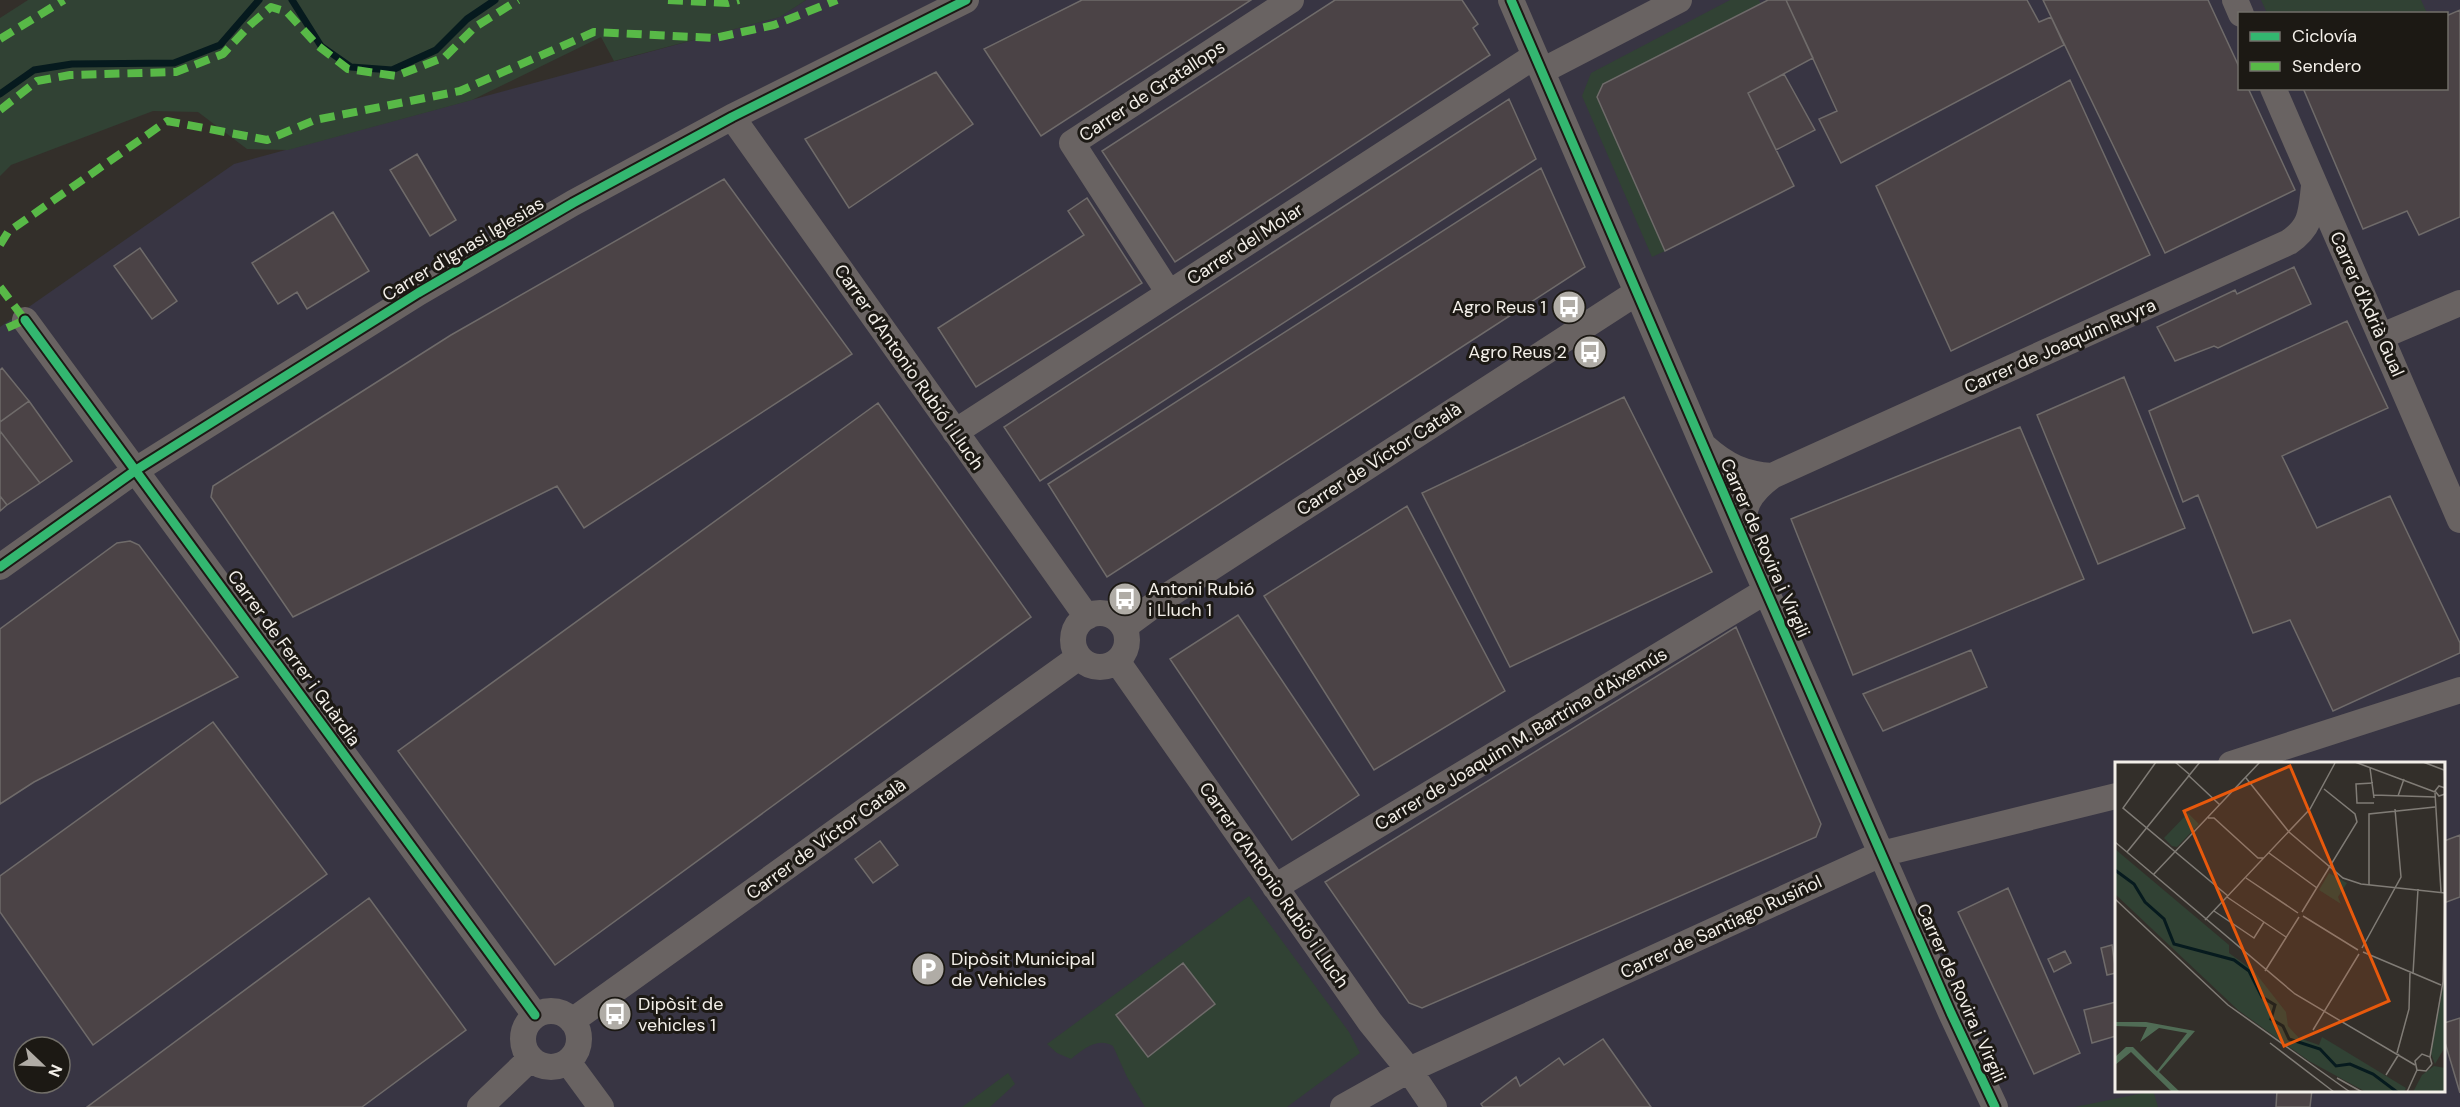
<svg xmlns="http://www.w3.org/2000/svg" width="2460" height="1107" viewBox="0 0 2460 1107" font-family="'DM Sans',sans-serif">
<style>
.industrial{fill:#383543;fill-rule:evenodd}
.green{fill:#314234}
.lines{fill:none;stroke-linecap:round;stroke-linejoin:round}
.stream{stroke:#061a1e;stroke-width:7}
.building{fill:#4b4346;stroke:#6f6b6a;stroke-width:1.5}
.street{stroke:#696362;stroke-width:26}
.quiet{stroke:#58b947;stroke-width:8;stroke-dasharray:15 8;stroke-linecap:butt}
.cycleway-casing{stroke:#1c1914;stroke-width:13}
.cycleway{stroke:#33b770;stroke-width:9}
.labels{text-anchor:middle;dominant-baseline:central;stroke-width:6;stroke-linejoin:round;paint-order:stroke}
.street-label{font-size:18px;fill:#f3efe9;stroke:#1c1914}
.poi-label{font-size:18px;fill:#f3efe9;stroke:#1c1914;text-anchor:start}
.inset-river{fill:none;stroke:#061a1e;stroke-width:3}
.inset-road{fill:none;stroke:#807c76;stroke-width:1.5}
.view{fill:#e8590c;fill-opacity:0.15;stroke:#e8590c;stroke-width:3}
.inset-edge{fill:none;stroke:#f3efe9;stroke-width:3}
</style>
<rect width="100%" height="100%" fill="#332f2a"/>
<path class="industrial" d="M 806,0 L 2460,0 L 2460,1107 L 0,1107 L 0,327 L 234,164 L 779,17 ZM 2240,14 L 2446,14 L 2446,88 L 2240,88 ZM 2116,764 L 2444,764 L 2444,1090 L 2116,1090 ZM 24,1047 L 60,1047 L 60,1083 L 24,1083 Z"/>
<path class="green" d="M 28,0 L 806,0 L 780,17 L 614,61 L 601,37 L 472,100 L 288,150 L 247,149 L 198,112 L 153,111 L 11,165 L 0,176 L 0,18 Z
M 1730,0 L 1759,0 L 1761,4 L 1603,84 L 1597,97 L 1665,251 L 1652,257 L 1582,96 L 1591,73 Z
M 2261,0 L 2421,0 L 2427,13 L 2267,13 Z
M 1249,896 L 1349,1032 L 1360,1053 L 1287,1107 L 1145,1107 L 1127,1077 L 1113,1046 C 1097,1037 1084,1049 1071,1059 L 1057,1053 L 1047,1044 Z
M 1008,1073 L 1015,1084 L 990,1107 L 962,1107 Z
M 2153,1090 L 2158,1107 L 2075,1107 L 2153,1091 Z"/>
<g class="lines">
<path class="stream" d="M 292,0 L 321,46 L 351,67 L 392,70 L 436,50 L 467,19 L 495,0
M 0,94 L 34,70 L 72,64 L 174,63 L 220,45 L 259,0"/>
</g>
<path class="building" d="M 1082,0 L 1251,0 L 1041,136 L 984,49 Z
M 1335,0 L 1462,0 L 1478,24 L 1473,28 L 1490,55 L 1175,262 L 1102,151 Z
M 1768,0 L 1786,0 L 1813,58 L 1748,93 L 1794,186 L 1665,251 L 1597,97 L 1603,84 Z
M 1786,0 L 2027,0 L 2039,22 L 2051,17 L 2064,45 L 1841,163 L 1819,119 L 1837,111 Z
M 2043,0 L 2208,0 L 2240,69 L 2240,88 L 2248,88 L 2295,190 L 2165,253 Z
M 2460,10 L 2460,217 L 2419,235 L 2407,211 L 2363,229 L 2303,88 L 2446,88 L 2446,16 Z
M 936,72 L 973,124 L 849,208 L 805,139 Z
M 1784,74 L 1815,130 L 1776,150 L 1748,93 Z
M 2070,80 L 2150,255 L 1951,351 L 1876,186 Z
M 1509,99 L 1536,159 L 1040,481 L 1004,427 Z
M 417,154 L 456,220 L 430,236 L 390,170 Z
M 1541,168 L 1585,267 L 1107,577 L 1048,484 Z
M 724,179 L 852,354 L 584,528 L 557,486 L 293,617 L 211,497 L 213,486 L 451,335 Z
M 1087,198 L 1142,283 L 976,387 L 938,328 L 1084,235 L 1068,211 Z
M 333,212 L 369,271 L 307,309 L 297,292 L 278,304 L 252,263 Z
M 140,248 L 177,301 L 152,319 L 114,266 Z
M 2294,267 L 2311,304 L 2218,348 L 2214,346 L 2175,361 L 2157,327 L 2235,290 L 2237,294 Z
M 2347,321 L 2388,408 L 2282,456 L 2317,528 L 2390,496 L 2460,643 L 2460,653 L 2333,711 L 2290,620 L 2253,633 L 2198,495 L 2183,502 L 2149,411 Z
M 2,368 L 29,401 L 0,422 L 0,370 Z
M 2124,377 L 2185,528 L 2098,564 L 2037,415 Z
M 1624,397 L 1712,572 L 1510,667 L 1422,493 Z
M 29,401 L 72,461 L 40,483 L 0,431 L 0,422 Z
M 878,403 L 1031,617 L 555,965 L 398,751 Z
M 2020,427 L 2084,579 L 1853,675 L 1791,519 Z
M 0,431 L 40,483 L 7,505 L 0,496 Z
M 0,496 L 7,505 L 0,511 Z
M 1407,506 L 1505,691 L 1374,770 L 1264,596 Z
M 130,541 L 139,545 L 238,677 L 34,782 L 0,804 L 0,629 L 117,543 Z
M 1238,615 L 1359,795 L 1292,840 L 1170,659 Z
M 1736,627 L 1821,824 L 1816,837 L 1422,1008 L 1409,1003 L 1325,882 Z
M 1971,650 L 1987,687 L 1883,731 L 1863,694 Z
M 213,722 L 327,874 L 93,1045 L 0,912 L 0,876 Z
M 2460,835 L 2460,897 L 2444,903 L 2444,841 Z
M 880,841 L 898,865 L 873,883 L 855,859 Z
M 2008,888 L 2080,1053 L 2034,1074 L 1958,912 Z
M 369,898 L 466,1030 L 362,1107 L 87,1107 Z
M 2112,945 L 2116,973 L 2107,975 L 2101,948 Z
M 2065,951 L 2071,963 L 2054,972 L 2048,959 Z
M 1183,963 L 1215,1004 L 1148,1057 L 1116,1015 Z
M 2116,1002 L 2116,1036 L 2092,1043 L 2084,1010 Z
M 2460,1018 L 2460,1093 L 2444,1039 L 2444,1023 Z
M 1603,1039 L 1651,1107 L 1483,1107 L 1481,1104 L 1516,1077 L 1520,1086 L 1559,1058 L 1564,1065 Z
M 2277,1090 L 2312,1090 L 2310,1107 L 2276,1107 Z"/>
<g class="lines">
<path class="street" d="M 1511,0 L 1749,552 L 1951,1013 L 1995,1107
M 2235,0 L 2241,14
M 1542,71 L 1679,0
M 2273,88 L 2460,520
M 732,117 L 1087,617
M 1169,293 L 1072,143 L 1291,0
M 25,320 L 535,1015
M 2382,336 L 2460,303
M 955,432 L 1535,56
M 1705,447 C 1726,466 1744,474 1772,476
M 1745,537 C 1740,508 1749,493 1772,476 L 2289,242 C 2312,226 2311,212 2314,186
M 0,567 L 136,470 L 418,293 L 573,203 L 732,117 L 966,0
M1073 640a27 27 0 1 1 54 0a27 27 0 1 1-54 0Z
M 1124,627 L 1158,602 L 1636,293
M 1117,661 L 1370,1022 L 1409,1070 L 1434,1107
M 2231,764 L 2460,690
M 1275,887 L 1766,591
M523 1039a28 28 0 1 1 56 0a28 28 0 1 1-56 0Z
M 572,1021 L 1079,657
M 568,1062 L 601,1107
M 480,1107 L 530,1059
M 1343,1107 L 1409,1070 L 1881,854 L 2116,796"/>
<path class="quiet" d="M 668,0 L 728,3 L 739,0
M 0,39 L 64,0
M 0,110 L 37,81 L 70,75 L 176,72 L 223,54 L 250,25 L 271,7 L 287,12 L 317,45 L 348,69 L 396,76 L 445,57 L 475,27 L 518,0
M 0,245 L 8,232 L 167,121 L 267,140 L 315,120 L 460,91 L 594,32 L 715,38 L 774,25 L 837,0
M 0,287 L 25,320 L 0,331"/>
<defs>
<path id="cycleway" d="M 1511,0 L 1749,552 L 1951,1013 L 1995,1107
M 25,320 L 535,1015
M 0,567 L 136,470 L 418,293 L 573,203 L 732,117 L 966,0"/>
</defs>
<use href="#cycleway" class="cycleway-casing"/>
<use href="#cycleway" class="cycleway"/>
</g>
<defs>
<symbol id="bus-disc" viewBox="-11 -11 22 22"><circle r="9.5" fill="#b0aca6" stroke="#1c1914"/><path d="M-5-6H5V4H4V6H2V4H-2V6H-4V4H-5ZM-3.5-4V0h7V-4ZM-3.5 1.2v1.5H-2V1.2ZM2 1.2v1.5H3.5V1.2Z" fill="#fff"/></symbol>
<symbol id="parking-disc" viewBox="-11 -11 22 22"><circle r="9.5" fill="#b0aca6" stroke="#1c1914"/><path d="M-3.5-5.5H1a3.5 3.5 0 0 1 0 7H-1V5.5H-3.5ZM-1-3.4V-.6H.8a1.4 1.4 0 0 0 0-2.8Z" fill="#fff"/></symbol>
</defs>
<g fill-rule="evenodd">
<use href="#bus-disc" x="1550" y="288" width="38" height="38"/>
<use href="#bus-disc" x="1571" y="333" width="38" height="38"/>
<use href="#bus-disc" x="1106" y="580" width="38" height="38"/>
<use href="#parking-disc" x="909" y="950" width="38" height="38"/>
<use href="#bus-disc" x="596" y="995" width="38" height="38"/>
</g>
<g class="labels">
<g class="street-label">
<text transform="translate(1152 91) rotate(-33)">Carrer de Gratallops</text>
<text transform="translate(1245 244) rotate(-33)">Carrer del Molar</text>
<text transform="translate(463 249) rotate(-31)">Carrer d'Ignasi Iglesias</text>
<text transform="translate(2367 304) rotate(66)">Carrer d'Adrià Gual</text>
<text transform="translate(2060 346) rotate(-24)">Carrer de Joaquim Ruyra</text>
<text transform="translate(909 367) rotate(55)">Carrer d'Antonio Rubió i Lluch</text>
<text transform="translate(1379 459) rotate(-33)">Carrer de Víctor Català</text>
<text transform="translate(1765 548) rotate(66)">Carrer de Rovira i Virgili</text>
<text transform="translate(294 658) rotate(54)">Carrer de Ferrer i Guàrdia</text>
<text transform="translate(1521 739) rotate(-31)">Carrer de Joaquim M. Bartrina d'Aixemús</text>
<text transform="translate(826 839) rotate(-36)">Carrer de Víctor Català</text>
<text transform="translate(1274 885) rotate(55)">Carrer d'Antonio Rubió i Lluch</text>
<text transform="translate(1721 927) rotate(-25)">Carrer de Santiago Rusiñol</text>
<text transform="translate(1961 993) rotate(66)">Carrer de Rovira i Virgili</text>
</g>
<g class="poi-label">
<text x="1546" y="307" text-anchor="end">Agro Reus 1</text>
<text x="1567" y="352" text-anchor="end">Agro Reus 2</text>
<text x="1148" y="589">Antoni Rubió<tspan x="1148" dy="21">i Lluch 1</tspan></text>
<text x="951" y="959">Dipòsit Municipal<tspan x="951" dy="21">de Vehicles</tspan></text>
<text x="638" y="1004">Dipòsit de<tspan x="638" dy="21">vehicles 1</tspan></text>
</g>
</g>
<g transform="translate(2115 762)">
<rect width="330" height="330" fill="#332f2a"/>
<path d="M 73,51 L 84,62 L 62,85 L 57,84 L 49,76 ZM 0,87 L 114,183 L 114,191 L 139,209 L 171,250 L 173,264 L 184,276 L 204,283 L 207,275 L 291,326 L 289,330 L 251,330 L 194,299 L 123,248 L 0,132 ZM 214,111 L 232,121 L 223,135 L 226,142 L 204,128 ZM 330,214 L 330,285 L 320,302 L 316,292 ZM 319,304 L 330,306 L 330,330 L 298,330 L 307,313 Z" fill="#314234"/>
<path d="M 0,260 L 31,260 L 80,269 L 44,310 L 65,330 L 57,330 L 16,290 L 0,303 L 0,295 L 11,285 L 18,285 L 42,309 L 72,271 L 44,266 L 25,280 L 32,265 L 0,264 Z" fill="#506c55"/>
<path class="inset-river" d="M 0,108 L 19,122 L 30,140 L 49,157 L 59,182 L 119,198 L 134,209 L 147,235 L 160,243 L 156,257 L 168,264 L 174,277 L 205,287 L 221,304 L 235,302 L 258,312 L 282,330"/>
<path class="inset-road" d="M 41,0 L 8,46 L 113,134M 60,0 L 74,12M 240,0 L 320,30M 308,0 L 329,8M 329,0 L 330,25M 255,6 L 259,36M 73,13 L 105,43M 131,16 L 174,70 L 228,116 L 246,122 L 330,131M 258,21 L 241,22 L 242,41 L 259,41M 330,26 L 324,24 L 320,29 L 324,34 L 330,32M 320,31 L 326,130M 259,33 L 320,35M 283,34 L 289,17M 93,56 L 99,56 L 143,96 L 149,96M 0,80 L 180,232 L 300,303M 12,90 L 85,0M 154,91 L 202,126M 38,113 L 145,0M 131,116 L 183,151M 254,123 L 254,52 L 320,45M 112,135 L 171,175M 0,137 L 113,243 L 235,330M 99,149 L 139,176 L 149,160M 187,150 L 242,60 L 240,52 L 209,27M 188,154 L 243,188M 90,158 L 195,47 L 220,1M 247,186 L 286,115 L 280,47M 248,190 L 326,223M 150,209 L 184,155M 298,212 L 303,127M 198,268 L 244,192M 155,281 L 219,330M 282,291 L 294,247 L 295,211M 315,295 L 328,220 L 330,131M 302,308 L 300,299 L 307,292 L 315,295 L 317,302M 302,308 L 311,309 L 317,302M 271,313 L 284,292M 222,316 L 247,330M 292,330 L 302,308"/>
<path class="view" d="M 175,4 L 274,239 L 169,284 L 69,49 Z"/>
<rect width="330" height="330" class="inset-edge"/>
</g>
<rect x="2238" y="12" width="210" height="78" fill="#1c1914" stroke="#726f69" stroke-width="1.5"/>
<rect x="2250" y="32" width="30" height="9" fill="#33b770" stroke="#726f69" stroke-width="1.5"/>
<text x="2292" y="42" font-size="18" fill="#f3efe9">Ciclovía</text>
<rect x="2250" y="62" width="30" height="9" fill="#58b947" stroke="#726f69" stroke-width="1.5"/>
<text x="2292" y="72" font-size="18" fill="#f3efe9">Sendero</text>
<g transform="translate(42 1065) rotate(113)"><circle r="28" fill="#1c1914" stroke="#726f69" stroke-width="1.5"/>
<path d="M0-4.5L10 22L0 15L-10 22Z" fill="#b0aca6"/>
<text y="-9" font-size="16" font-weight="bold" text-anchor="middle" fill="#f3efe9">N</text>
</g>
</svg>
